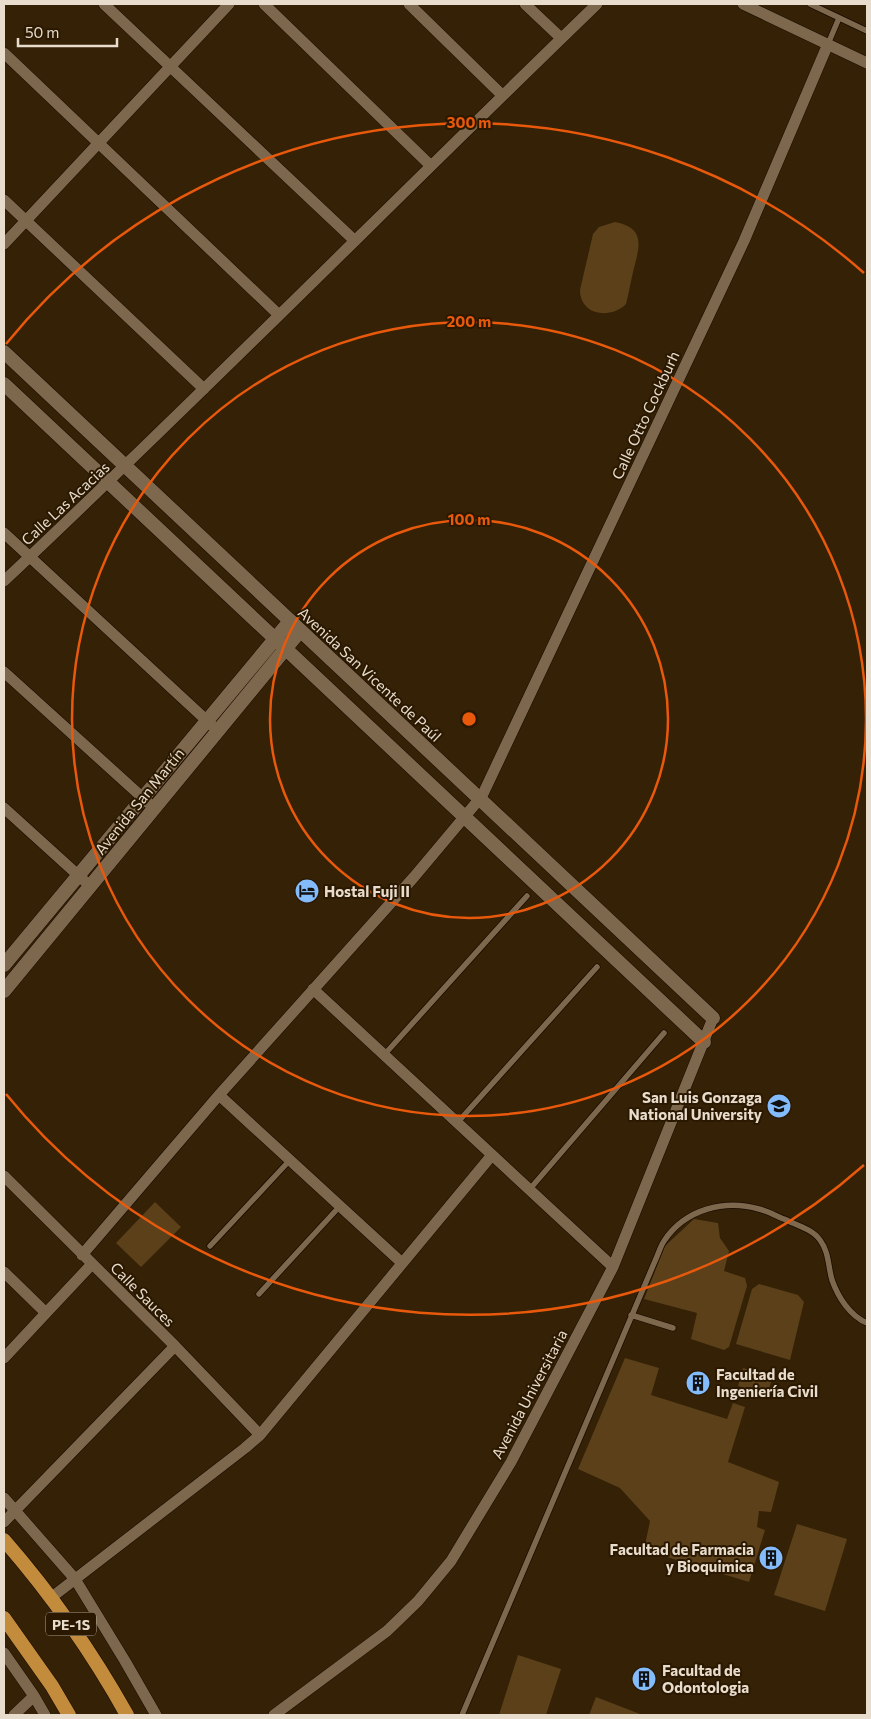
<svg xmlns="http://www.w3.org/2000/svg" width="871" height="1719" viewBox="0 0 871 1719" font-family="Commissioner,sans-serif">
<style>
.green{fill:#5b401a}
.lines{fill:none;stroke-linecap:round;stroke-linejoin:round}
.service-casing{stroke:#190b00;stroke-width:7}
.minor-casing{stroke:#190b00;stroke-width:12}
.tertiary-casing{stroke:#190b00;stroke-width:15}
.secondary-casing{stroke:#190b00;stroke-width:15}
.trunk-casing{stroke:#190b00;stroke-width:15}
.service{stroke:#7e684d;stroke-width:5.5}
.minor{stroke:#7e684d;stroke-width:11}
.tertiary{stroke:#7e684d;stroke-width:14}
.secondary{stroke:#7e684d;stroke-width:14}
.trunk{stroke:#c38b3c;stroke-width:14}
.ring{fill:none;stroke:#e8590c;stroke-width:2.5}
.labels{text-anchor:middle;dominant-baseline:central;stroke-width:4;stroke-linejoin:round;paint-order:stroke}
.shield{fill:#2a1800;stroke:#afa18f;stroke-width:1}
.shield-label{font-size:14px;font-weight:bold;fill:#e8dccc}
.street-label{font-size:15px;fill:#e8dccc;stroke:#2a1800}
.poi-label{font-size:15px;font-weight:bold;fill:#e8dccc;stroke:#2a1800;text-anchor:start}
.centre{fill:#e8590c;stroke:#2a1800;stroke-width:2.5}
.ring-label{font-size:15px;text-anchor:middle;font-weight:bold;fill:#e8590c;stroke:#2a1800;stroke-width:4;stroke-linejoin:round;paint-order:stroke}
</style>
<rect width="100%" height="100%" fill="#342106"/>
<path class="green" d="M 615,222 C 645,228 640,245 634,268 C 631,280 629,292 626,304 C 610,320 580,315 580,290 L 593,234 L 599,227 Z
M 155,1202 L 181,1227 L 141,1267 L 116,1243 Z
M 694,1219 L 718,1223 L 720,1238 L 729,1251 L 724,1271 L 745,1278 L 747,1286 L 729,1347 L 724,1350 L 691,1339 L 697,1313 L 644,1299 L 665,1246 Z
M 759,1284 L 798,1295 L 804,1302 L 790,1360 L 736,1344 L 752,1289 Z
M 625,1358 L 659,1368 L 651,1395 L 727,1419 L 733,1403 L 745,1407 L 728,1462 L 779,1482 L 771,1512 L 759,1511 L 757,1527 L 765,1530 L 749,1582 L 644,1550 L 650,1521 L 620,1488 L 578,1469 Z
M 743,1368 L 773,1377 L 767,1394 L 738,1386 Z
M 797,1524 L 847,1539 L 825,1611 L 774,1595 Z
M 518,1655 L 561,1669 L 546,1715 L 499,1715 Z
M 596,1697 L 640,1714 L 640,1715 L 589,1715 Z"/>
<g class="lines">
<defs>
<path id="service" d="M 810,4 L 867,31
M 828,44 L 839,18
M 384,1055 L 527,896
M 457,1123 L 597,967
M 529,1190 L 664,1033
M 210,1246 L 290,1160
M 259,1294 L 340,1206
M 631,1315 L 673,1328
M 462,1715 L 655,1261 C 658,1255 660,1247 664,1241 C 685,1209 725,1199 759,1209 C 768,1211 776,1216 784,1219 C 796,1225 812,1229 820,1240 C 829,1252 828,1266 832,1280 C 838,1297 850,1316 867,1323"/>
<path id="minor" d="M 104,4 L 354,240
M 264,4 L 430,165
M 409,4 L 502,95
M 525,4 L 561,38
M 743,4 L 867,63
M 4,53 L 279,315
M 4,200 L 204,389
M 4,244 L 229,4
M 4,533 L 218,731
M 4,581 C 205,392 398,196 597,4
M 4,672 L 154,808
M 4,808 L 90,886
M 313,989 L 613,1267
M 219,1095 L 402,1263
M 4,1176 L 175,1346 L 260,1435
M 82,1255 L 219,1095 L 414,877 L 482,796 L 744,241 L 828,44
M 4,1272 L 46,1313 L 4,1358
M 46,1313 L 92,1264
M 4,1498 L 75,1579 L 125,1661 L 156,1715
M 4,1522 L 175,1346
M 52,1597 L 245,1448 L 260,1435 L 492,1155
M 4,1653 L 34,1696 L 45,1715
M 14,1715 L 34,1696
M 274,1715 L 387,1631 L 418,1601 L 451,1561 L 511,1462 L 613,1267 L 713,1018"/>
<path id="tertiary" d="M 4,352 L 713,1018
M 4,384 L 704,1042"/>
<path id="secondary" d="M 4,965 L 290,621
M 4,991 L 300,631"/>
<path id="trunk" d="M 4,1540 C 51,1594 92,1652 127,1715
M 4,1618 L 52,1686 L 69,1715"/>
</defs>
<use href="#service" class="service-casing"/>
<use href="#minor" class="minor-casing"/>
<use href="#tertiary" class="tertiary-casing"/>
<use href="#secondary" class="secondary-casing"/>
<use href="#trunk" class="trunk-casing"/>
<use href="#service" class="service"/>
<use href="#minor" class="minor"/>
<use href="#tertiary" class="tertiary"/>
<use href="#secondary" class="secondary"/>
<use href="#trunk" class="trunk"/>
</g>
<g class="ring">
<circle cx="469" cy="719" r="199"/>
<circle cx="469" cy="719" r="397"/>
<path d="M864 1165A596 596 0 0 1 6 1094M6 344A596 596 0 0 1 864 273"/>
</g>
<defs>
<symbol id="hotel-disc" viewBox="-11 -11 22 22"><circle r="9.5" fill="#84bbfb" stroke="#2a1800"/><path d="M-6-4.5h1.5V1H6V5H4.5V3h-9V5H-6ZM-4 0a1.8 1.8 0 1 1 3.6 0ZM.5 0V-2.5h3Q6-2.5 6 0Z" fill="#111"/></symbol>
<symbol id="university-disc" viewBox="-11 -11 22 22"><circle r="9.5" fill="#84bbfb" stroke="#2a1800"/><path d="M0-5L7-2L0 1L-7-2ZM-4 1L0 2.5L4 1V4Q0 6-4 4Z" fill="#111"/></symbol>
<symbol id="building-disc" viewBox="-11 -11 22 22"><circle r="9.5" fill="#84bbfb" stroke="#2a1800"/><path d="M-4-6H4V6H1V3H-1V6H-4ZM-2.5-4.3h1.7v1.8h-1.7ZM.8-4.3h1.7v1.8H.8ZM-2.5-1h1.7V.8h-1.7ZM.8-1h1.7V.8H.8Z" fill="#111"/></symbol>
</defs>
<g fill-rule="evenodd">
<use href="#hotel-disc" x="293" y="877" width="28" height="28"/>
<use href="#university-disc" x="765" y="1092" width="28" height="28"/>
<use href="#building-disc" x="684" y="1369" width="28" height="28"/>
<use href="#building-disc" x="757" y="1544" width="28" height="28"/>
<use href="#building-disc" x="630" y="1665" width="28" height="28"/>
</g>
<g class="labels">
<rect class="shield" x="46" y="1612.5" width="50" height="23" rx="4"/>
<g class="shield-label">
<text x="71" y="1624">PE-1S</text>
</g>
<g class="street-label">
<text transform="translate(645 415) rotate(-65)">Calle Otto Cockburh</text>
<text transform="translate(65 503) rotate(-43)">Calle Las Acacias</text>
<text transform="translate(370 674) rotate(43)">Avenida San Vicente de Paúl</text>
<text transform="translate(139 801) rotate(-51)">Avenida San Martín</text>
<text transform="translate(143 1294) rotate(45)">Calle Sauces</text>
<text transform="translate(529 1394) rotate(-62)">Avenida Universitaria</text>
</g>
<g class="poi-label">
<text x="324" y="891">Hostal Fuji II</text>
<text x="762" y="1097" text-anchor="end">San Luis Gonzaga<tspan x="762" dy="17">National University</tspan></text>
<text x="716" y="1374">Facultad de<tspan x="716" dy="17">Ingeniería Civil</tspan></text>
<text x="754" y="1549" text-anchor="end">Facultad de Farmacia<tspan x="754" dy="17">y Bioquimica</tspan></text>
<text x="662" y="1670">Facultad de<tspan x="662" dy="17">Odontologia</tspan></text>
</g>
</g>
<circle cx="469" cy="719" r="8" class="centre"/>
<g class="ring-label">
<text x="469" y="128">300 m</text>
<text x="469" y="327">200 m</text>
<text x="469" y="525">100 m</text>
</g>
<rect width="871" height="1719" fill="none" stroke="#e8dccc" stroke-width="10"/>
<path d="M18 38v8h99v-8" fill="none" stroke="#e8dccc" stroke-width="2.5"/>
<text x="25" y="38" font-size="15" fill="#e8dccc" stroke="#2a1800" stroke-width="4" paint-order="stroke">50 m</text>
</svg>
